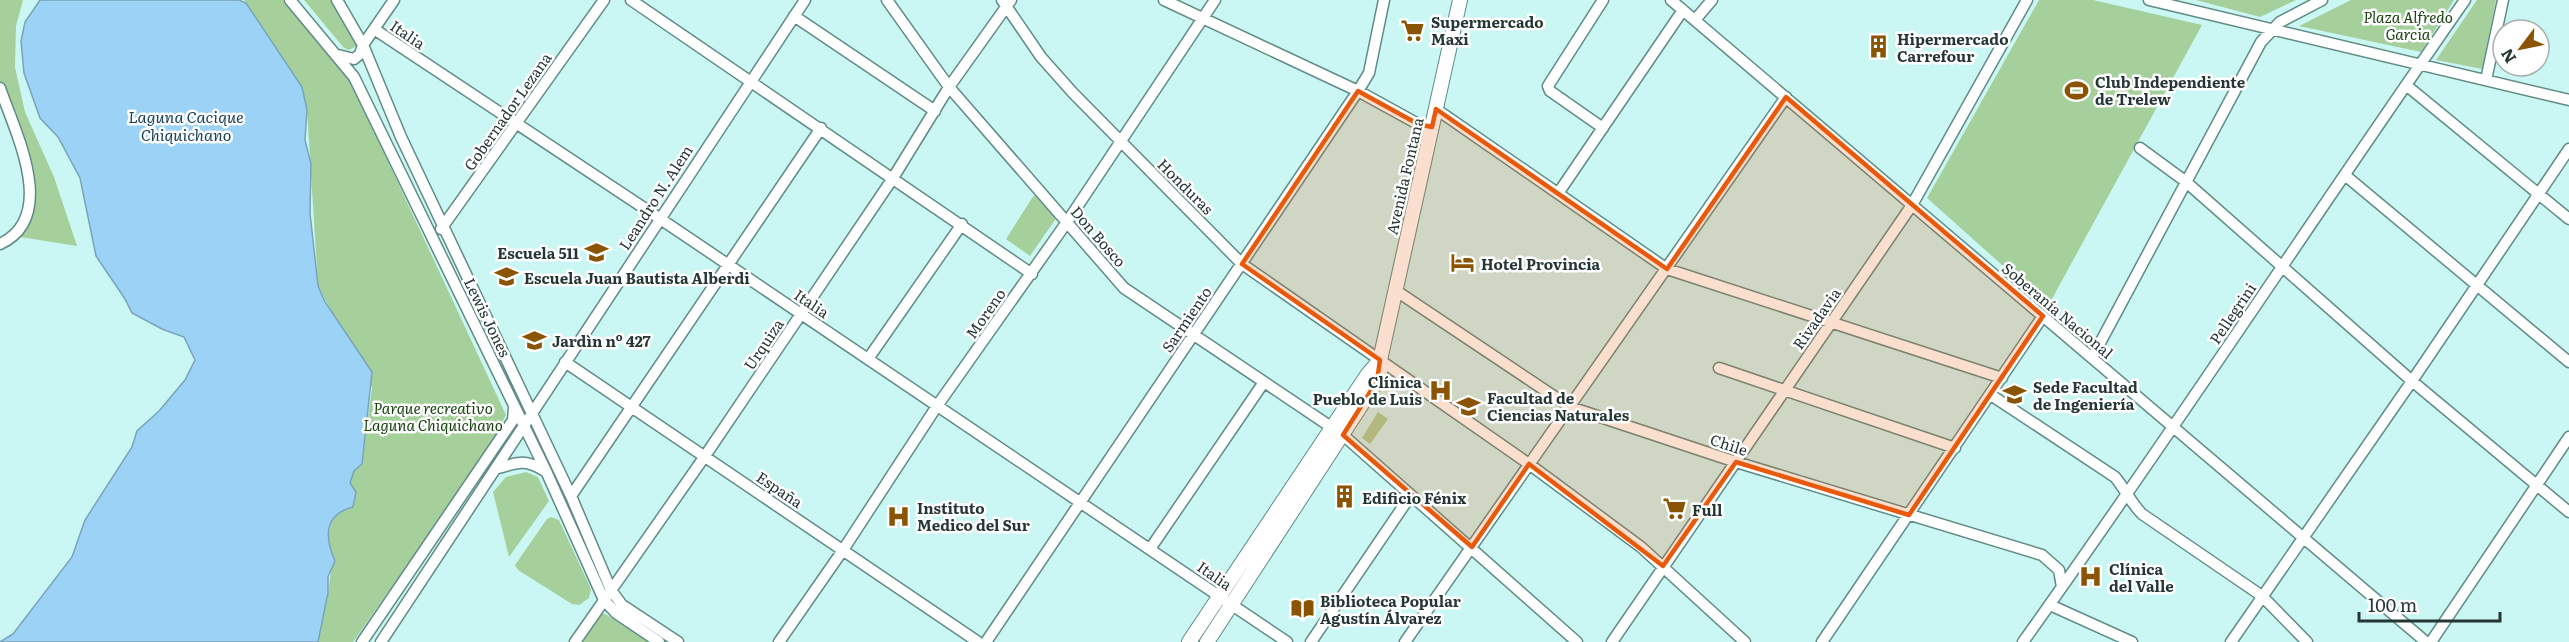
<svg xmlns="http://www.w3.org/2000/svg" width="2569" height="642" viewBox="0 0 2569 642" font-family="Literata,serif">
<style>
.green{fill:#a5d09c}
.water{fill:#9cd2f5;stroke:#78a4bb;stroke-width:1.5}
.lines{fill:none;stroke-linecap:round;stroke-linejoin:round}
.minor-casing{stroke:#608b87;stroke-width:13}
.major-casing{stroke:#608b87;stroke-width:16}
.minor{stroke:#fff;stroke-width:10}
.major{stroke:#fff;stroke-width:14}
.marked{fill:#e8590c;fill-opacity:0.2;stroke:#e8590c;stroke-width:4.5;stroke-linejoin:round}
.labels{text-anchor:middle;dominant-baseline:central;stroke-width:5;stroke-linejoin:round;paint-order:stroke}
.park-label{font-size:15px;font-style:italic;fill:#153f0c;stroke:#fff}
.poi-label{font-size:15px;font-weight:bold;fill:#253735;stroke:#fff;text-anchor:start}
.street-label{font-size:15px;fill:#253735;stroke:#fff}
.water-label{font-size:16px;font-style:italic;fill:#1b435b;stroke:#fff}
</style>
<rect width="100%" height="100%" fill="#caf7f3"/>
<path class="green" d="M 0,0 L 23,0 L 16,26 L 15,67 L 25,112 L 54,177 L 77,246 L 14,236 L 31,197 L 0,88 Z
M 244,0 L 283,0 L 351,82 L 506,415 L 487,451 L 353,642 L 318,642 C 319,625 326,610 328,594 C 330,580 329,575 335,561 L 327,541 L 332,520 L 343,510 L 353,471 L 362,463 L 372,388 L 318,286 L 307,110 L 302,87 Z
M 304,0 L 334,0 L 358,45 L 349,50 L 344,48 Z
M 2039,0 L 2093,0 L 2202,25 L 2048,306 L 1927,198 Z
M 2196,0 L 2296,0 L 2260,17 Z
M 2351,0 L 2454,0 L 2421,52 L 2299,26 Z
M 2477,0 L 2496,0 L 2482,69 L 2436,60 Z
M 1034,195 L 1057,217 L 1030,256 L 1006,239 Z
M 1378,412 L 1388,419 L 1370,444 L 1362,438 Z
M 526,472 L 538,477 L 549,501 L 509,557 L 493,492 L 506,477 Z
M 551,517 L 559,520 L 591,589 L 589,598 L 579,605 L 572,604 L 518,570 L 515,565 L 547,519 Z
M 602,613 L 607,615 L 648,642 L 580,642 Z"/>
<path class="water" d="M 40,0 L 239,0 L 246,3 L 302,87 L 307,110 L 305,140 L 311,164 L 310,213 L 318,286 L 325,302 L 372,372 L 362,464 L 354,471 L 350,483 L 356,492 L 353,507 C 323,515 325,538 335,561 L 328,577 L 328,593 L 318,642 L 0,642 L 13,634 L 72,557 L 85,520 L 132,447 L 137,431 L 159,411 L 185,380 L 195,360 L 184,337 L 162,329 L 132,313 L 125,299 L 96,256 L 80,178 L 58,137 L 40,118 L 24,73 L 21,41 L 25,22 Z"/>
<g class="lines">
<defs>
<path id="minor" d="M 290,0 L 354,77 L 546,471 L 604,600 L 616,613 L 659,642
M 337,0 L 363,45 L 401,137 L 571,496 L 611,590 L 622,605 L 678,642
M 631,0 L 1032,274
M 887,0 L 949,87 L 1124,288 L 1343,435 L 1577,642
M 1002,0 L 1041,57 L 1073,93 L 1242,264 L 1529,464 L 1641,547 L 1745,642
M 1164,0 L 1358,91 L 1418,124 L 1432,127
M 1671,0 L 2426,642
M 2149,0 L 2569,100
M 794,16 L 935,111
M 1695,20 L 1712,0
M 374,29 L 659,218 L 1287,642
M 338,55 L 354,59 L 360,54 L 363,45 L 394,0
M 2486,80 L 2503,0
M 2406,85 L 2569,219
M 0,88 C 15,132 59,217 0,244
M 1436,109 L 1667,269 L 2002,378
M 1603,128 L 1550,91 L 1548,86 L 1603,0
M 2140,148 L 2185,181 L 2412,381 L 2569,512
M 2346,176 L 2569,362
M 1559,192 L 1683,10
M 441,229 L 604,0
M 1395,290 L 1570,407 L 1736,462 L 2042,555 L 2059,570 L 2062,587
M 2092,358 L 2261,42 L 2280,22 L 2322,0
M 868,359 L 962,224
M 565,362 L 978,642
M 1719,368 L 1955,448
M 1991,395 L 2115,477 C 2125,489 2131,503 2142,514 L 2262,596 L 2307,642
M 495,469 C 517,463 524,458 545,471
M 571,496 L 821,128
M 1150,549 L 1264,382
M 2050,605 L 2132,642
M 362,642 L 513,420 L 514,408
M 381,642 L 805,0
M 575,642 L 705,456 L 893,178 L 949,87 L 1011,0
M 779,642 L 843,550 L 937,406 L 1067,222 L 1215,0
M 986,642 L 1358,91 L 1369,73 L 1384,0
M 1311,642 L 1411,495
M 1405,642 L 1786,97
M 1612,642 L 1912,205 L 2027,0
M 1822,642 L 2043,316
M 2023,642 C 2174,431 2316,213 2465,0
M 2231,642 L 2412,381 L 2569,149
M 2431,642 L 2569,437"/>
<path id="major" d="M 1189,642 L 1368,374 L 1380,360
M 1207,642 L 1377,381 L 1380,373 L 1380,360 L 1460,0"/>
</defs>
<use href="#minor" class="minor-casing"/>
<use href="#major" class="major-casing"/>
<use href="#minor" class="minor"/>
<use href="#major" class="major"/>
</g>
<path class="marked" d="M 1358,91 L 1418,124 L 1432,127 L 1436,109 L 1667,269 L 1786,97 L 2043,316 L 1909,515 L 1736,462 L 1663,566 L 1529,464 L 1472,547 L 1343,435 L 1377,381 L 1380,360 L 1242,264 Z"/>
<defs>
<symbol id="supermarket-bare" viewBox="-9 -9 18 18"><path d="M-6-5.5h2.5l.6 2H6L4.5 2H-2.5L-4.4-4H-6ZM-1.5 3.2a1.3 1.3 0 1 0 .1 0ZM3 3.2a1.3 1.3 0 1 0 .1 0Z" fill="#8a5403" stroke="#fff" stroke-width="2.5" paint-order="stroke"/></symbol>
<symbol id="building-bare" viewBox="-9 -9 18 18"><path d="M-4-6H4V6H1V3H-1V6H-4ZM-2.5-4.3h1.7v1.8h-1.7ZM.8-4.3h1.7v1.8H.8ZM-2.5-1h1.7V.8h-1.7ZM.8-1h1.7V.8H.8Z" fill="#8a5403" stroke="#fff" stroke-width="2.5" paint-order="stroke"/></symbol>
<symbol id="stadium-bare" viewBox="-9 -9 18 18"><path d="M0-5a6.5 5 0 1 0 0 10a6.5 5 0 1 0 0-10ZM-3.5-1.8h7v3.6h-7Z" fill="#8a5403" stroke="#fff" stroke-width="2.5" paint-order="stroke"/></symbol>
<symbol id="school-bare" viewBox="-9 -9 18 18"><path d="M0-5L7-2L0 1L-7-2ZM-4 1L0 2.5L4 1V4Q0 6-4 4Z" fill="#8a5403" stroke="#fff" stroke-width="2.5" paint-order="stroke"/></symbol>
<symbol id="hotel-bare" viewBox="-9 -9 18 18"><path d="M-6-4.5h1.5V1H6V5H4.5V3h-9V5H-6ZM-4 0a1.8 1.8 0 1 1 3.6 0ZM.5 0V-2.5h3Q6-2.5 6 0Z" fill="#8a5403" stroke="#fff" stroke-width="2.5" paint-order="stroke"/></symbol>
<symbol id="hospital-bare" viewBox="-9 -9 18 18"><path d="M-5-5h3v3.5h4V-5h3V5h-3V1.5h-4V5h-3Z" fill="#8a5403" stroke="#fff" stroke-width="2.5" paint-order="stroke"/></symbol>
<symbol id="university-bare" viewBox="-9 -9 18 18"><path d="M0-5L7-2L0 1L-7-2ZM-4 1L0 2.5L4 1V4Q0 6-4 4Z" fill="#8a5403" stroke="#fff" stroke-width="2.5" paint-order="stroke"/></symbol>
<symbol id="library-bare" viewBox="-9 -9 18 18"><path d="M-6-4Q-3-5.5-.7-3.5V5Q-3 3-6 4ZM6-4Q3-5.5 .7-3.5V5Q3 3 6 4Z" fill="#8a5403" stroke="#fff" stroke-width="2.5" paint-order="stroke"/></symbol>
</defs>
<g fill-rule="evenodd">
<use href="#supermarket-bare" x="1396" y="14" width="33" height="33"/>
<use href="#building-bare" x="1862" y="30" width="33" height="33"/>
<use href="#stadium-bare" x="2060" y="74" width="33" height="33"/>
<use href="#school-bare" x="580" y="236" width="33" height="33"/>
<use href="#hotel-bare" x="1446" y="246" width="33" height="33"/>
<use href="#school-bare" x="490" y="260" width="33" height="33"/>
<use href="#school-bare" x="518" y="324" width="33" height="33"/>
<use href="#hospital-bare" x="1424" y="374" width="33" height="33"/>
<use href="#university-bare" x="1998" y="378" width="33" height="33"/>
<use href="#university-bare" x="1452" y="390" width="33" height="33"/>
<use href="#building-bare" x="1328" y="480" width="33" height="33"/>
<use href="#supermarket-bare" x="1658" y="492" width="33" height="33"/>
<use href="#hospital-bare" x="882" y="500" width="33" height="33"/>
<use href="#hospital-bare" x="2074" y="560" width="33" height="33"/>
<use href="#library-bare" x="1286" y="592" width="33" height="33"/>
</g>
<g class="labels">
<g class="park-label">
<text x="2408" y="16">Plaza Alfredo<tspan x="2408" dy="17">Garcia</tspan></text>
<text x="433" y="407">Parque recreativo<tspan x="433" dy="17">Laguna Chiquichano</tspan></text>
</g>
<g class="poi-label">
<text x="1431" y="21">Supermercado<tspan x="1431" dy="17">Maxi</tspan></text>
<text x="1897" y="38">Hipermercado<tspan x="1897" dy="17">Carrefour</tspan></text>
<text x="2095" y="81">Club Independiente<tspan x="2095" dy="17">de Trelew</tspan></text>
<text x="579" y="252" text-anchor="end">Escuela 511</text>
<text x="1481" y="263">Hotel Provincia</text>
<text x="524" y="277">Escuela Juan Bautista Alberdi</text>
<text x="552" y="340">Jardìn nº 427</text>
<text x="1422" y="381" text-anchor="end">Clínica<tspan x="1422" dy="17">Pueblo de Luis</tspan></text>
<text x="2033" y="386">Sede Facultad<tspan x="2033" dy="17">de Ingeniería</tspan></text>
<text x="1487" y="397">Facultad de<tspan x="1487" dy="17">Ciencias Naturales</tspan></text>
<text x="1362" y="497">Edificio Fénix</text>
<text x="917" y="507">Instituto<tspan x="917" dy="17">Medico del Sur</tspan></text>
<text x="1692" y="509">Full</text>
<text x="2109" y="568">Clínica<tspan x="2109" dy="17">del Valle</tspan></text>
<text x="1320" y="600">Biblioteca Popular<tspan x="1320" dy="17">Agustín Álvarez</tspan></text>
</g>
<g class="street-label">
<text transform="translate(408 34) rotate(34)">Italia</text>
<text transform="translate(507 111) rotate(-55)">Gobernador Lezana</text>
<text transform="translate(1404 176) rotate(-77)">Avenida Fontana</text>
<text transform="translate(1186 186) rotate(45)">Honduras</text>
<text transform="translate(655 197) rotate(-57)">Leandro N. Alem</text>
<text transform="translate(1099 236) rotate(49)">Don Bosco</text>
<text transform="translate(812 303) rotate(34)">Italia</text>
<text transform="translate(2058 310) rotate(40)">Soberanía Nacional</text>
<text transform="translate(985 313) rotate(-55)">Moreno</text>
<text transform="translate(2232 313) rotate(-56)">Pellegrini</text>
<text transform="translate(488 317) rotate(64)">Lewis Jones</text>
<text transform="translate(1816 318) rotate(-55)">Rivadavia</text>
<text transform="translate(1186 319) rotate(-56)">Sarmiento</text>
<text transform="translate(763 344) rotate(-56)">Urquiza</text>
<text transform="translate(1729 444) rotate(18)">Chile</text>
<text transform="translate(780 489) rotate(34)">España</text>
<text transform="translate(1215 575) rotate(35)">Italia</text>
</g>
<g class="water-label">
<text x="186" y="116">Laguna Cacique<tspan x="186" dy="18">Chiquichano</tspan></text>
</g>
</g>
<g transform="translate(2521 48) rotate(238)"><circle r="28" fill="#ffffff" stroke="#a8afae" stroke-width="1.5"/>
<path d="M0-4.5L10 22L0 15L-10 22Z" fill="#8a5403"/>
<text y="-9" font-size="16" font-weight="bold" text-anchor="middle" fill="#253735">N</text>
</g>
<path d="M2359 612v9h141v-9" fill="none" stroke="#253735" stroke-width="3"/>
<text x="2368" y="612" font-size="18" fill="#253735" stroke="#ffffff" stroke-width="4.5" paint-order="stroke">100 m</text>
</svg>
